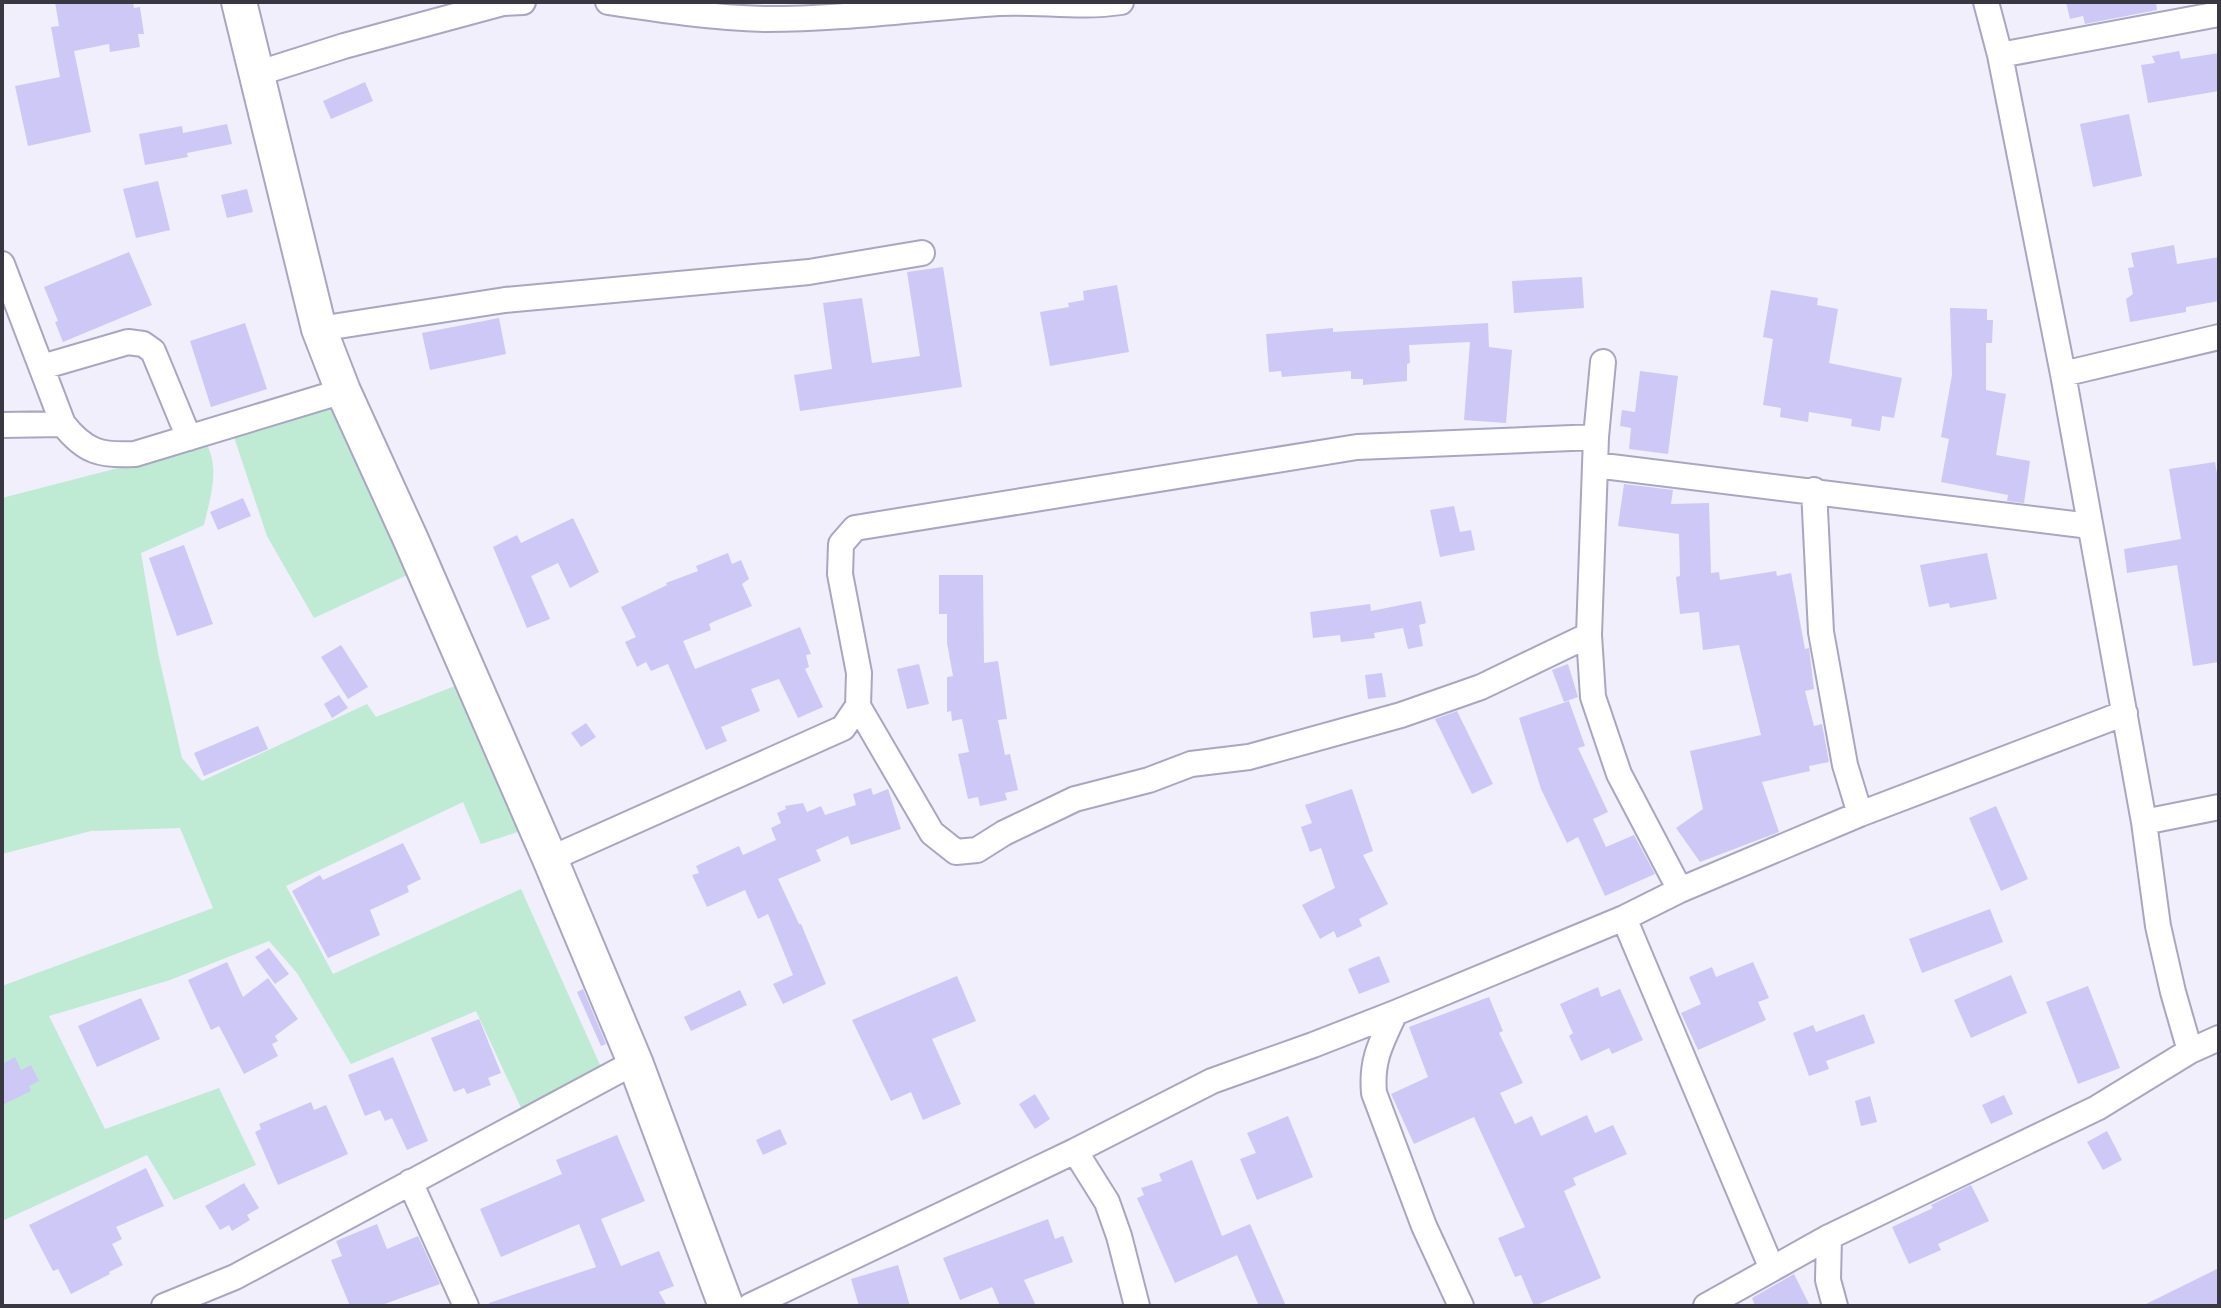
<svg xmlns="http://www.w3.org/2000/svg" width="2221" height="1308" viewBox="0 0 2221 1308" font-family="'IBM Plex Sans',sans-serif">
<style>
.green{fill:#bfead4}
.building{fill:#cdc8f6}
.lines{fill:none;stroke-linecap:round;stroke-linejoin:round}
.street-casing{stroke:#a8a6c2;stroke-width:28}
.secondary-casing{stroke:#a8a6c2;stroke-width:38}
.street{stroke:#fff;stroke-width:24}
.secondary{stroke:#fff;stroke-width:34}
</style>
<rect width="100%" height="100%" fill="#f0effb"/>
<path class="green" d="M 336,398 L 416,571 L 314,618 L 267,536 L 234,437 Z
M 207,445 C 220,470 210,498 204,525 L 141,553 L 158,653 L 182,758 L 202,781 L 367,704 L 376,717 L 465,682 L 533,827 L 481,844 L 463,802 L 286,886 L 333,974 L 521,889 L 605,1076 L 522,1110 L 476,1011 L 351,1064 L 297,973 L 269,941 L 170,980 L 49,1016 L 105,1129 L 219,1088 L 256,1165 L 174,1200 L 147,1155 L 2,1221 L 2,986 L 213,908 L 180,828 L 91,831 L 2,854 L 2,498 Z"/>
<path class="building" d="M 55,2 L 133,2 L 134,8 L 140,7 L 144,34 L 138,34 L 140,47 L 110,52 L 109,44 L 74,51 L 91,132 L 28,146 L 15,86 L 60,77 L 51,27 L 59,26 Z
M 2066,2 L 2156,2 L 2157,10 L 2085,24 L 2083,16 L 2070,19 Z
M 2179,51 L 2181,59 L 2219,53 L 2219,91 L 2148,103 L 2141,65 L 2155,63 L 2152,56 Z
M 365,82 L 373,101 L 331,119 L 323,101 Z
M 2129,114 L 2142,176 L 2093,187 L 2080,124 Z
M 227,124 L 232,144 L 187,153 L 188,157 L 145,165 L 139,134 L 182,126 L 183,133 Z
M 158,181 L 170,230 L 136,238 L 123,189 Z
M 247,189 L 253,212 L 227,218 L 221,195 Z
M 2174,245 L 2177,264 L 2219,257 L 2219,301 L 2186,307 L 2186,312 L 2130,322 L 2126,299 L 2133,294 L 2128,268 L 2134,267 L 2131,253 Z
M 129,252 L 152,305 L 63,342 L 55,322 L 58,321 L 44,287 Z
M 943,267 L 962,387 L 800,411 L 794,375 L 832,369 L 823,303 L 862,298 L 872,363 L 920,356 L 907,272 Z
M 1582,277 L 1584,308 L 1514,313 L 1512,281 Z
M 1117,285 L 1129,352 L 1050,366 L 1040,312 L 1069,307 L 1068,303 L 1084,300 L 1083,291 Z
M 1771,290 L 1818,298 L 1817,305 L 1838,309 L 1829,363 L 1902,378 L 1894,418 L 1882,416 L 1880,431 L 1851,426 L 1852,419 L 1809,412 L 1808,422 L 1780,417 L 1781,408 L 1763,405 L 1773,339 L 1763,337 Z
M 1950,308 L 1987,309 L 1987,320 L 1993,320 L 1992,343 L 1986,343 L 1986,390 L 2006,394 L 1996,455 L 2030,461 L 2024,503 L 2007,501 L 2008,495 L 1941,482 L 1949,439 L 1941,437 L 1952,375 Z
M 499,318 L 506,354 L 430,370 L 422,333 Z
M 245,323 L 267,389 L 211,407 L 190,341 Z
M 1488,323 L 1489,347 L 1512,350 L 1506,423 L 1464,420 L 1470,342 L 1409,345 L 1410,363 L 1407,364 L 1407,381 L 1363,385 L 1363,379 L 1351,379 L 1351,371 L 1282,377 L 1281,371 L 1269,372 L 1266,334 L 1333,328 L 1333,332 Z
M 1640,371 L 1678,376 L 1668,454 L 1629,449 L 1631,428 L 1620,426 L 1622,410 L 1635,412 Z
M 2215,462 L 2219,485 L 2219,662 L 2193,666 L 2177,565 L 2127,573 L 2124,549 L 2181,539 L 2169,469 Z
M 1624,484 L 1673,490 L 1671,504 L 1709,503 L 1711,573 L 1719,572 L 1720,580 L 1776,571 L 1777,576 L 1791,573 L 1805,649 L 1809,648 L 1814,689 L 1805,691 L 1814,726 L 1822,724 L 1829,762 L 1809,766 L 1810,771 L 1762,782 L 1779,832 L 1700,862 L 1676,828 L 1703,809 L 1690,751 L 1761,735 L 1739,645 L 1703,650 L 1699,612 L 1680,614 L 1676,577 L 1680,576 L 1679,534 L 1618,526 Z
M 243,498 L 251,516 L 218,530 L 210,512 Z
M 1454,506 L 1460,532 L 1471,530 L 1475,550 L 1440,557 L 1430,510 Z
M 573,518 L 599,572 L 570,588 L 558,563 L 531,576 L 550,619 L 527,628 L 493,547 L 517,535 L 521,543 Z
M 184,545 L 213,624 L 177,636 L 149,558 Z
M 728,553 L 732,564 L 741,560 L 749,579 L 742,584 L 752,606 L 715,621 L 709,624 L 711,630 L 683,641 L 695,669 L 800,627 L 811,654 L 806,655 L 809,667 L 805,669 L 823,707 L 798,718 L 779,679 L 751,689 L 760,711 L 721,727 L 727,741 L 706,750 L 668,664 L 651,671 L 646,662 L 637,667 L 625,642 L 636,637 L 621,607 L 667,585 L 666,583 L 698,571 L 696,566 Z
M 1987,553 L 1997,599 L 1950,608 L 1949,603 L 1929,607 L 1920,565 Z
M 939,575 L 983,575 L 984,663 L 998,661 L 1007,719 L 998,720 L 1005,755 L 1010,754 L 1018,790 L 1005,793 L 1007,800 L 980,806 L 978,797 L 968,799 L 958,754 L 969,752 L 962,719 L 952,721 L 951,711 L 947,712 L 947,677 L 953,676 L 947,643 L 947,614 L 939,614 Z
M 1421,601 L 1426,623 L 1419,625 L 1423,646 L 1408,649 L 1403,628 L 1374,633 L 1375,638 L 1341,642 L 1340,635 L 1313,638 L 1310,612 L 1370,604 L 1371,611 Z
M 341,645 L 368,687 L 348,699 L 321,657 Z
M 919,664 L 929,704 L 907,709 L 897,669 Z
M 1568,664 L 1578,697 L 1564,702 L 1552,670 Z
M 1382,673 L 1386,697 L 1368,699 L 1365,675 Z
M 339,695 L 348,708 L 332,718 L 324,704 Z
M 1569,701 L 1585,746 L 1578,748 L 1608,812 L 1593,819 L 1606,847 L 1634,835 L 1655,874 L 1605,896 L 1578,837 L 1567,843 L 1541,789 L 1519,718 Z
M 1457,711 L 1493,784 L 1472,794 L 1435,719 Z
M 586,723 L 596,737 L 581,747 L 571,733 Z
M 258,726 L 268,749 L 204,776 L 194,753 Z
M 871,788 L 873,795 L 888,789 L 901,829 L 851,845 L 848,836 L 816,850 L 821,861 L 778,879 L 799,924 L 801,924 L 826,984 L 783,1004 L 773,984 L 793,975 L 768,914 L 758,919 L 745,890 L 707,907 L 692,875 L 699,873 L 696,866 L 739,846 L 743,855 L 776,840 L 771,828 L 781,823 L 777,813 L 786,809 L 785,806 L 803,803 L 807,812 L 821,806 L 825,815 L 856,805 L 853,794 Z
M 1352,789 L 1373,851 L 1363,855 L 1388,904 L 1359,919 L 1362,926 L 1337,938 L 1334,931 L 1320,939 L 1302,905 L 1335,888 L 1321,848 L 1310,852 L 1301,827 L 1312,823 L 1305,805 Z
M 1996,806 L 2028,879 L 2001,891 L 1969,818 Z
M 403,843 L 421,879 L 407,886 L 409,892 L 370,910 L 380,935 L 328,958 L 292,891 L 320,875 L 323,880 Z
M 1990,909 L 2003,942 L 1922,973 L 1909,939 Z
M 269,948 L 289,974 L 275,984 L 255,957 Z
M 1379,956 L 1390,982 L 1359,994 L 1348,969 Z
M 227,962 L 243,997 L 268,978 L 298,1019 L 275,1036 L 278,1041 L 272,1044 L 278,1056 L 244,1074 L 219,1026 L 211,1030 L 188,980 Z
M 1753,962 L 1769,998 L 1758,1002 L 1766,1020 L 1698,1050 L 1681,1013 L 1701,1004 L 1689,977 L 1712,967 L 1716,977 Z
M 2011,975 L 2027,1013 L 1971,1038 L 1954,1000 Z
M 957,976 L 976,1021 L 932,1039 L 961,1104 L 923,1120 L 911,1092 L 891,1101 L 852,1020 Z
M 2088,986 L 2120,1068 L 2078,1084 L 2046,1002 Z
M 1598,987 L 1601,997 L 1620,989 L 1643,1040 L 1612,1054 L 1609,1048 L 1581,1061 L 1569,1036 L 1573,1033 L 1560,1004 Z
M 583,989 L 606,1044 L 601,1046 L 577,992 Z
M 740,990 L 747,1005 L 691,1031 L 684,1017 Z
M 1489,997 L 1503,1031 L 1499,1033 L 1523,1083 L 1500,1093 L 1515,1124 L 1532,1116 L 1541,1136 L 1587,1115 L 1595,1133 L 1613,1125 L 1627,1154 L 1573,1178 L 1576,1185 L 1564,1191 L 1601,1278 L 1534,1306 L 1521,1275 L 1515,1277 L 1498,1238 L 1525,1227 L 1474,1117 L 1414,1144 L 1391,1094 L 1428,1077 L 1409,1027 Z
M 141,998 L 160,1039 L 97,1067 L 78,1026 Z
M 1864,1014 L 1875,1043 L 1826,1061 L 1829,1069 L 1809,1076 L 1793,1033 L 1813,1025 L 1816,1032 Z
M 479,1019 L 501,1073 L 488,1078 L 491,1085 L 467,1094 L 464,1088 L 454,1092 L 431,1038 Z
M 15,1057 L 21,1070 L 31,1065 L 39,1081 L 29,1086 L 31,1091 L 2,1105 L 2,1064 Z
M 393,1057 L 428,1141 L 407,1150 L 392,1118 L 385,1121 L 380,1110 L 365,1116 L 348,1075 Z
M 1035,1094 L 1050,1119 L 1035,1129 L 1019,1104 Z
M 2004,1095 L 2013,1114 L 1991,1124 L 1982,1105 Z
M 1870,1096 L 1877,1122 L 1861,1126 L 1855,1101 Z
M 311,1102 L 314,1110 L 326,1105 L 348,1154 L 278,1185 L 255,1132 L 261,1129 L 259,1124 Z
M 1288,1116 L 1313,1177 L 1257,1200 L 1240,1159 L 1256,1153 L 1247,1133 Z
M 780,1129 L 787,1144 L 763,1155 L 756,1140 Z
M 2107,1131 L 2122,1160 L 2103,1170 L 2087,1142 Z
M 617,1135 L 645,1201 L 601,1219 L 621,1266 L 659,1251 L 674,1286 L 659,1292 L 667,1306 L 489,1306 L 489,1303 L 596,1267 L 579,1224 L 501,1257 L 480,1209 L 562,1174 L 556,1160 Z
M 1192,1160 L 1222,1236 L 1250,1224 L 1286,1306 L 1259,1306 L 1237,1255 L 1175,1283 L 1137,1198 L 1144,1195 L 1141,1188 L 1162,1181 L 1159,1174 Z
M 146,1168 L 164,1206 L 116,1227 L 122,1239 L 112,1244 L 123,1265 L 109,1272 L 110,1274 L 71,1294 L 58,1269 L 53,1271 L 29,1225 Z
M 244,1183 L 259,1208 L 247,1215 L 250,1220 L 232,1231 L 229,1225 L 220,1230 L 205,1206 Z
M 1971,1185 L 1989,1221 L 1938,1244 L 1941,1250 L 1909,1264 L 1892,1227 L 1933,1208 L 1931,1205 Z
M 1048,1219 L 1055,1239 L 1063,1236 L 1073,1262 L 1024,1280 L 1036,1306 L 1000,1306 L 992,1287 L 960,1300 L 943,1258 Z
M 377,1224 L 387,1249 L 418,1236 L 440,1284 L 379,1306 L 350,1306 L 331,1260 L 342,1256 L 336,1241 Z
M 898,1265 L 910,1306 L 859,1306 L 851,1279 Z
M 2219,1268 L 2219,1306 L 2142,1306 Z
M 1794,1274 L 1810,1306 L 1755,1306 L 1752,1298 Z"/>
<g class="lines">
<defs>
<path id="street" d="M 608,2 C 661,10 714,18 767,19 C 844,19 922,8 999,3 C 1041,1 1079,8 1121,2
M 2000,55 L 2219,14
M 256,74 L 344,46 L 503,3 L 523,2
M 2,264 L 63,424 C 85,452 101,456 135,454 L 343,391
M 319,329 L 505,300 L 809,272 L 922,253
M 1603,362 L 1596,437 L 1589,635 L 1593,697 L 1619,774 L 1680,890
M 42,367 L 128,342 L 143,344 L 153,351 L 189,438
M 2063,374 L 2219,337
M 2,425 L 63,424
M 1595,465 L 2090,526
M 1814,490 L 1821,632 L 1845,765 L 1860,814
M 858,706 L 932,833 L 956,852 L 977,850 L 1004,833 L 1075,799 L 1149,780 L 1191,764 L 1249,757 L 1401,715 L 1481,687 L 1589,635
M 2144,822 L 2219,807
M 550,859 L 843,728 L 858,706 L 859,673 L 840,574 L 841,544 L 855,528 L 1357,447 L 1596,437
M 1624,918 L 1772,1269
M 1395,1013 C 1381,1043 1371,1060 1374,1093 L 1424,1226 L 1461,1306
M 2190,1051 L 2219,1038
M 1075,1151 L 1107,1202 L 1119,1236 L 1137,1306
M 410,1182 L 466,1306
M 1829,1237 L 1828,1280 L 1835,1306
M 164,1306 L 235,1277 L 635,1062
M 750,1306 L 1075,1151 L 1212,1081 L 1313,1045 L 1395,1013 L 1624,918 L 1680,890 L 1860,814 L 2125,713
M 1706,1306 L 1829,1237 L 2097,1108 L 2190,1051 L 2173,992 L 2158,926 L 2144,822 L 2063,374 L 2000,55 L 1986,2"/>
<path id="secondary" d="M 239,2 L 319,329 L 343,391 L 411,540 L 550,859 L 635,1062 L 726,1306"/>
</defs>
<use href="#street" class="street-casing"/>
<use href="#secondary" class="secondary-casing"/>
<use href="#street" class="street"/>
<use href="#secondary" class="secondary"/>
</g>
<rect width="2221" height="1308" fill="none" stroke="#383742" stroke-width="8"/>
</svg>
